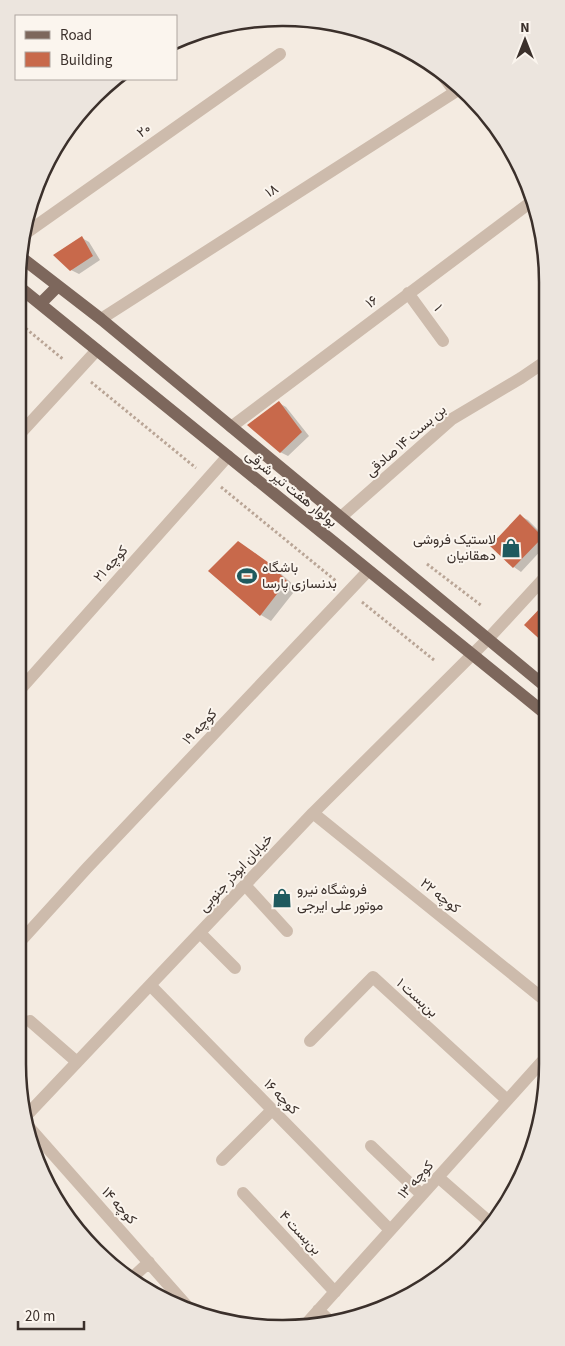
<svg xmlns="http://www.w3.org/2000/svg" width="565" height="1346" viewBox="0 0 565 1346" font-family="'Source Sans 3',Vazirmatn,sans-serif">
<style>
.shadow{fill:#0003}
.building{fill:#c8694b}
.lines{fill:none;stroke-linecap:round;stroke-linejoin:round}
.path{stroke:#b9a596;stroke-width:3;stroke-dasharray:2.5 2.5;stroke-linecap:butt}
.minor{stroke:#cdbbac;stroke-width:12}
.major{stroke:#7d675c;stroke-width:12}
.labels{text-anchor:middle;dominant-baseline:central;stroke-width:4;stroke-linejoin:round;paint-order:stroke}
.street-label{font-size:14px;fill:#3b302b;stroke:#fbf5ee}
.poi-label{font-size:14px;fill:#3b302b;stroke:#fbf5ee;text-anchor:start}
.rim{fill:none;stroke:#3b302b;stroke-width:2.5}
</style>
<rect width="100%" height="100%" fill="#f4ebe1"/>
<path class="shadow" d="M 82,238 L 89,242 L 100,260 L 79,274 L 71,270 Z
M 279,403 L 286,407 L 309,436 L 288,456 L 280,452 Z
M 520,516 L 528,520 L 546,538 L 546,545 L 521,572 L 514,567 L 492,546 Z
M 249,549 L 279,572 L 297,588 L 271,621 L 261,615 Z"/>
<path class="building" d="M 82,236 L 93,256 L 70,271 L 53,255 Z
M 279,401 L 302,432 L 280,453 L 247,425 Z
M 520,514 L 543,537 L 513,568 L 490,546 Z
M 238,541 L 269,563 L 287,581 L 260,616 L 208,571 Z
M 546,602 L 546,645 L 524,625 Z"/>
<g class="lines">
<path class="path" d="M 18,322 L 64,360
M 91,382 L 196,468
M 221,487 L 336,581
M 427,564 L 482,606
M 362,602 L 434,660"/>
<path class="minor" d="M 437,68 L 455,92
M 26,233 L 280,54
M 408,293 L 443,341
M 101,319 L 455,92 L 459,88
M 231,427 L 531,202
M 18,436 L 97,350
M 341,517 L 452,419 L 521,378 L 546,361
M 18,692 L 228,456
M 313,813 L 547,1002
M 245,885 L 287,931
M 200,933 L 235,968
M 18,944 L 87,868 L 368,571
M 150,985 L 390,1230
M 30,1021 L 77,1062
M 310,1041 L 373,977 L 507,1100
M 26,1116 L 313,813 L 488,639 L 546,576
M 28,1126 L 187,1306
M 371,1146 L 422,1195
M 222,1160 L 272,1110
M 438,1177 L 493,1225
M 243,1193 L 335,1292
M 132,1278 L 149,1262
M 318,1310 L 332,1323
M 306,1324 L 547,1056"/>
<path class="major" d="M 22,258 L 101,319 L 546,687
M 18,286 L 547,715
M 40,304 L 58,286"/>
</g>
<defs>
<symbol id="shop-bare" viewBox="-9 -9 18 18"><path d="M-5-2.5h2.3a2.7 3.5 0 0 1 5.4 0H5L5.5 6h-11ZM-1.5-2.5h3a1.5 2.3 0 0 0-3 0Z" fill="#1f5a5e" stroke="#fbf5ee" stroke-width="2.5" paint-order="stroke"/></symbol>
<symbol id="stadium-bare" viewBox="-9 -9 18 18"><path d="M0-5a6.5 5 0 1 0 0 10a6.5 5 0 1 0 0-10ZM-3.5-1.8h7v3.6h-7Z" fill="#1f5a5e" stroke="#fbf5ee" stroke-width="2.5" paint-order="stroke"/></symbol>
</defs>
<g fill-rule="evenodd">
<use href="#shop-bare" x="497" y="534" width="28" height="28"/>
<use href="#stadium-bare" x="233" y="562" width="28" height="28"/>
<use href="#shop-bare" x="268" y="884" width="28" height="28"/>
</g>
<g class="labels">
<g class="street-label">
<text transform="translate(144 131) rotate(-35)">۲۰</text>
<text transform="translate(272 191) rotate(-33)">۱۸</text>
<text transform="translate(372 302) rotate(-37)">۱۶</text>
<text transform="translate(438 308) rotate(54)">۱</text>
<text transform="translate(406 441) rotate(-41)">بن بست ۱۴ صادقی</text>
<text transform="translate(291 489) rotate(39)">بولوار هفت تیر شرقی</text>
<text transform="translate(111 564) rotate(-48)">کوچه ۲۱</text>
<text transform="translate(200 727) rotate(-47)">کوچه ۱۹</text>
<text transform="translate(236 873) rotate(-47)">خیابان ابوذر جنوبی</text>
<text transform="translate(440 896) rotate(39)">کوچه ۲۲</text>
<text transform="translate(417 998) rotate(42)">بن‌بست ۱</text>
<text transform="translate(281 1097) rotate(46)">کوچه ۱۶</text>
<text transform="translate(416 1180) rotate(-48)">کوچه ۱۳</text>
<text transform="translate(119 1206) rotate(48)">کوچه ۱۴</text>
<text transform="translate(300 1233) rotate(47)">بن‌بست ۴</text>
</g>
<g class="poi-label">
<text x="496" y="540" text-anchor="end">لاستیک فروشی<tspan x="496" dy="16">دهقانیان</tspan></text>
<text x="262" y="568">باشگاه<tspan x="262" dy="16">بدنسازی پارسا</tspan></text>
<text x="297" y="890">فروشگاه نیرو<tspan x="297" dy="16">موتور علی ایرجی</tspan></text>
</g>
</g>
<path d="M0 0H565V1346H0ZM282 26H283A256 256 0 0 1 539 282V1064A256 256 0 0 1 283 1320H282A256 256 0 0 1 26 1064V282A256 256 0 0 1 282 26Z" fill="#ece5de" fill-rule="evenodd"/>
<path class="rim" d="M282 26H283A256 256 0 0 1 539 282V1064A256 256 0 0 1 283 1320H282A256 256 0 0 1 26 1064V282A256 256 0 0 1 282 26Z"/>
<rect x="15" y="15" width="162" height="65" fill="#fbf5ee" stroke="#aea6a0"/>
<rect x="25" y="31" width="25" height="8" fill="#7d675c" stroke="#aea6a0"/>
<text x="60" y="40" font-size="15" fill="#3b302b">Road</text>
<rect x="25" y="52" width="25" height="15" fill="#c8694b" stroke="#aea6a0"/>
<text x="60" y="65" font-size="15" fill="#3b302b">Building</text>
<g transform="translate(525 40)" stroke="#fbf5ee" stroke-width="4" paint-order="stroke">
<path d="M0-4L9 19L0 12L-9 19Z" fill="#3b302b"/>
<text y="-8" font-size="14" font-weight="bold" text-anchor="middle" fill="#3b302b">N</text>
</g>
<path d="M18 1321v8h66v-8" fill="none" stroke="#3b302b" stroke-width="2.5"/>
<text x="25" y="1321" font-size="15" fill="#3b302b" stroke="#fbf5ee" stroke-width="4" paint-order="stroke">20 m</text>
</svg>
